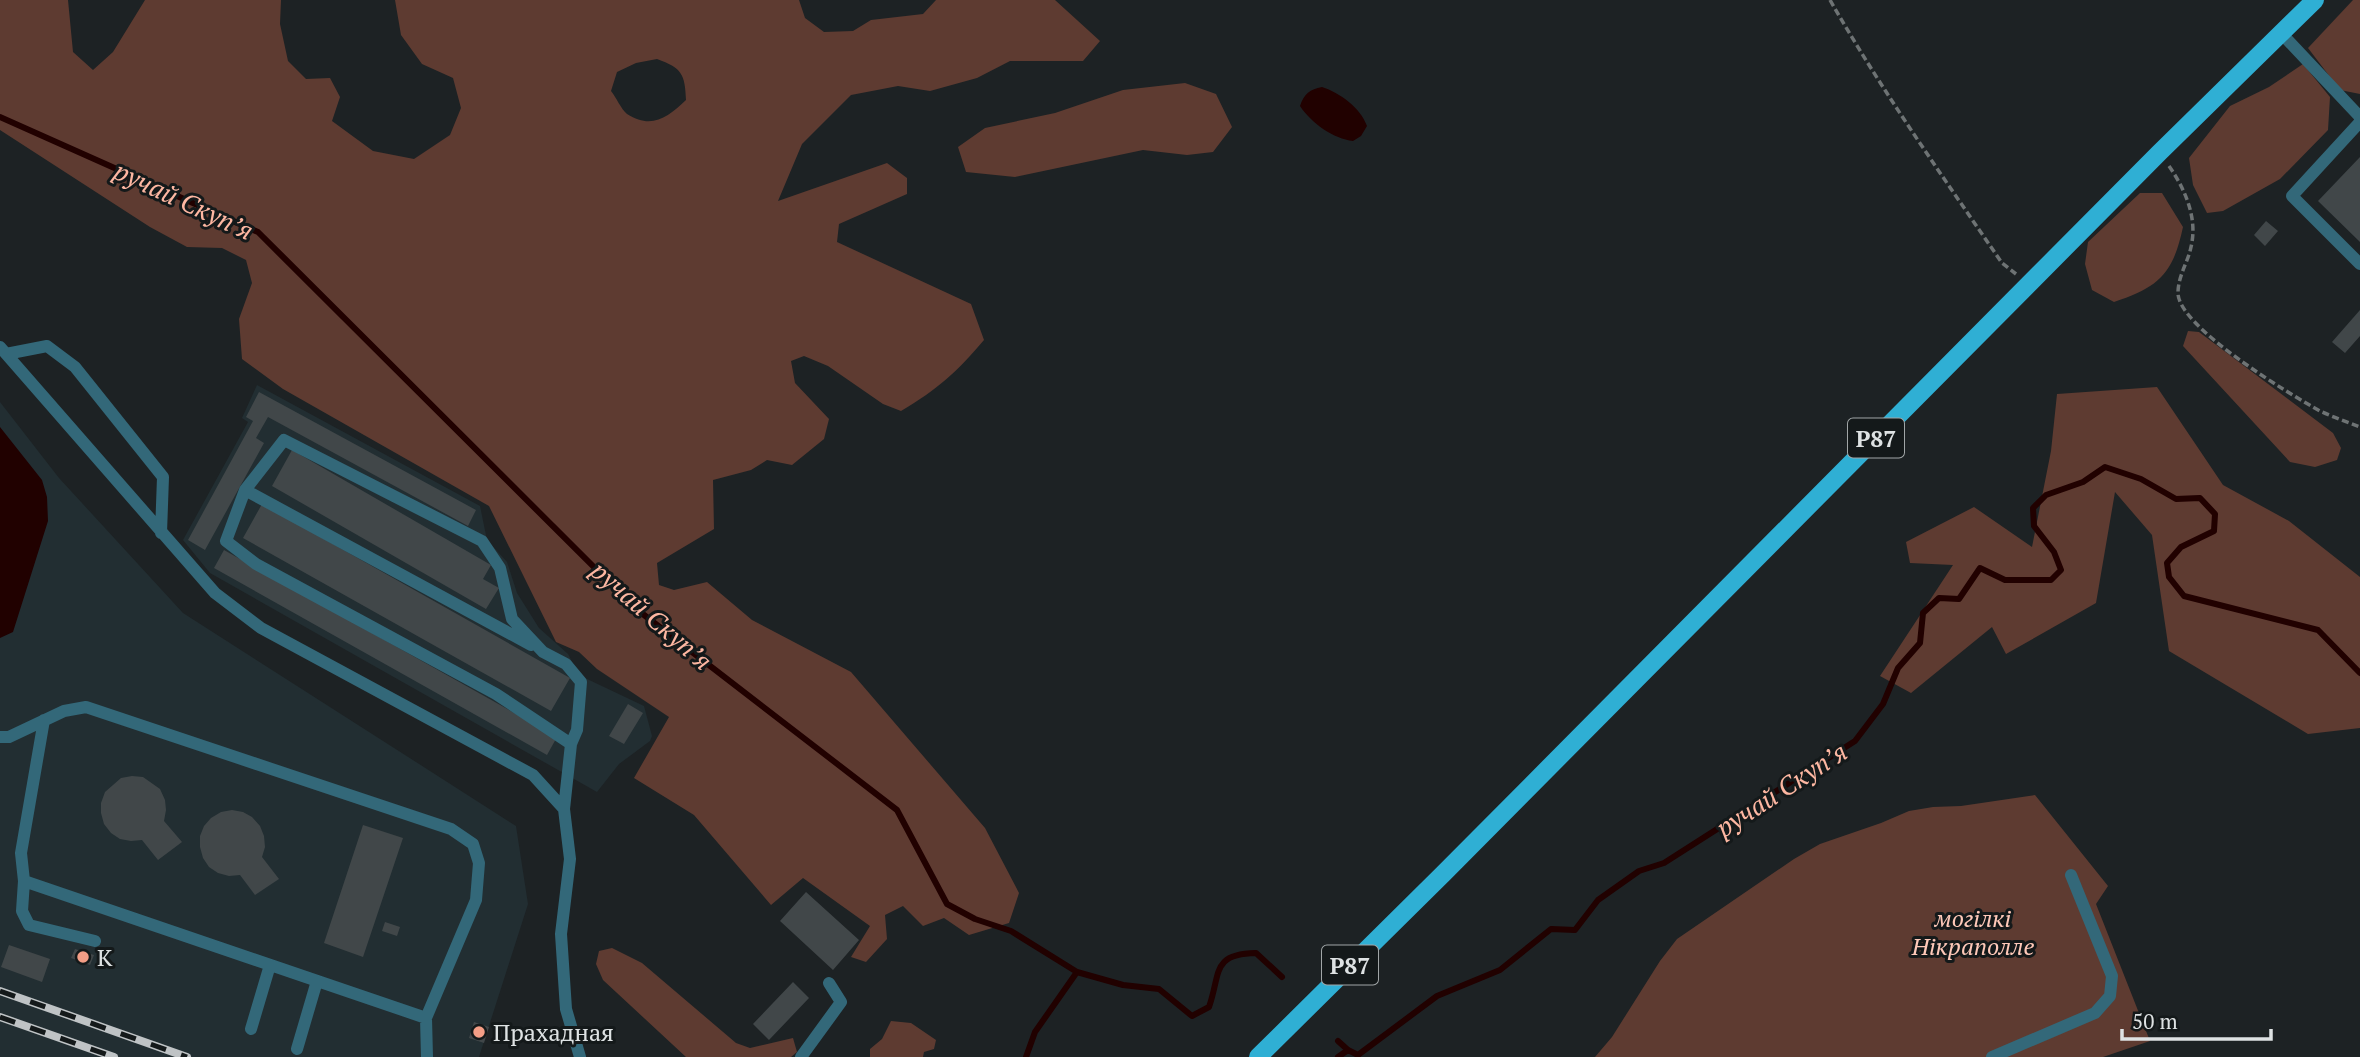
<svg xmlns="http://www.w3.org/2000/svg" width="2360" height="1057" viewBox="0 0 2360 1057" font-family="'PT Serif',serif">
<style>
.built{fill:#222e32}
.green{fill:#5e3b31;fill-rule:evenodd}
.water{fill:#210100}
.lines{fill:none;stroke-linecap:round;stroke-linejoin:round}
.stream{stroke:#210100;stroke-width:6}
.building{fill:#414749}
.path{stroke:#6e7374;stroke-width:3.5;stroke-dasharray:7 3.5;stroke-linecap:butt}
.lane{stroke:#336879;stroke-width:12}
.primary{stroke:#2fafd4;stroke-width:18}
.rail-casing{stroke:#bfc3c5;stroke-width:8}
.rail{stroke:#14191a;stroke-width:5;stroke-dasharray:16;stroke-linecap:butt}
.poi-dot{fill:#f49e86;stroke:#14191a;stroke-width:2.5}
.labels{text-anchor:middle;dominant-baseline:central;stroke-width:6;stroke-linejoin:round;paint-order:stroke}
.shield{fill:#14191a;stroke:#a1a6a7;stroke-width:2}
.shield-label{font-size:23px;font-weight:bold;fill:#dee2e3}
.park-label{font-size:24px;font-style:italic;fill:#ffc9b9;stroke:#14191a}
.poi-label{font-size:24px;fill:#dee2e3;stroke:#14191a;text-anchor:start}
.water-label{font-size:26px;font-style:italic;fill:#fdb7a2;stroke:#14191a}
</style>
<rect width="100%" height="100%" fill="#1d2224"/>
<path class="built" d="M 257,385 L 480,506 L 487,540 L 507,562 L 517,593 L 539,628 L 568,654 L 577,671 L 585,678 L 644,706 L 652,736 L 650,741 L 619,764 L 597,792 L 210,573 L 183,540 L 248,422 L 242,418 Z
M 0,402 L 59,478 L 183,613 L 516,826 L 528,904 L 479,1057 L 0,1057 Z"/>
<path class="green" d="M 0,0 L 68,0 L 73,52 L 93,70 L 113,52 L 145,0 L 281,0 L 280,24 L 288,61 L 306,79 L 330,78 L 340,97 L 332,121 L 373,151 L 414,159 L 450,135 L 461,108 L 453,78 L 422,64 L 401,35 L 395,0 L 799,0 L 805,18 L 824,32 L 853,31 L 871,20 L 923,14 L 936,0 L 1055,0 L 1100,41 L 1083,61 L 1010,61 L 977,78 L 930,91 L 898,86 L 851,95 L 802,144 L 778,201 L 887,163 L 907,178 L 907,194 L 839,224 L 837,242 L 971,304 L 984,340 C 957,372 938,389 901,411 L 883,404 L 828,366 L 804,356 L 791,361 L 795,383 L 829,419 L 824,439 L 792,465 L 767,460 L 751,470 L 713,480 L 714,529 L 657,563 L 659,585 L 674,590 L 707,582 L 752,620 L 851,672 L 985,828 L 1019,893 L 1009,923 L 969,935 L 944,918 L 923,926 L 903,906 L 885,915 L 887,939 L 866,962 L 851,957 L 870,926 L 803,878 L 771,905 L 694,815 L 634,778 L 669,717 L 597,669 L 579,652 L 556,642 L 489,506 L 283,389 L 242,359 L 239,319 L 252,283 L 246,260 L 222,248 L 187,247 L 150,227 L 0,130 ZM 657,59 C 682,68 685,74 686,100 C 668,117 652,130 627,114 C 621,109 616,97 611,91 L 617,72 L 636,63 Z
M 2353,0 L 2360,0 L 2360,94 L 2340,90 L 2308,48 Z
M 2303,64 L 2330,97 L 2328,130 L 2280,179 L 2223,211 L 2207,213 L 2193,185 L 2189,158 L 2230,106 L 2269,87 Z
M 1185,83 L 1216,94 L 1232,127 L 1213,152 L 1187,155 L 1143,150 L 1015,177 L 966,172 L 958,147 L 985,128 L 1055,113 L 1123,90 Z
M 2140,193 L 2162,193 L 2183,227 C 2173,274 2159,287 2114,302 L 2092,290 L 2085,264 L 2088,242 Z
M 2188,331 L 2199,332 L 2333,433 L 2341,448 L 2337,460 L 2315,467 L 2290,462 L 2183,346 Z
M 2157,387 L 2223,485 L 2289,521 L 2360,577 L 2360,728 L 2308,734 L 2169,651 L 2152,535 L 2115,492 L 2096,603 L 2006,654 L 1992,627 L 1911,693 L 1880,676 L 1953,565 L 1910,563 L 1906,542 L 1974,507 L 2032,547 L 2051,451 L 2057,394 Z
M 2035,795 L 2108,886 L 2096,904 L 2150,1041 L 2103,1057 L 1595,1057 L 1612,1037 L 1660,961 L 1677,939 L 1794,859 L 1820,844 L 1881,823 L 1909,811 L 1933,807 L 1961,806 Z
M 612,948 L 642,963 L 736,1043 L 750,1048 L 793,1038 L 797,1052 L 791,1057 L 686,1057 L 603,980 L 596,964 L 599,951 Z
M 891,1021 L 911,1023 L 936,1040 L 934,1049 L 924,1052 L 923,1057 L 870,1057 L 870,1049 L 882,1039 Z"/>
<path class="water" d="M 1322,87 C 1340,93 1360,107 1367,126 L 1361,136 L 1353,141 C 1334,139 1311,123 1300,106 C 1304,94 1310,89 1322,87 Z
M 0,427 L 42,480 L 47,497 L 48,521 L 13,632 L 0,638 Z"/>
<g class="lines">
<path class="stream" d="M 0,117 L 258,232 L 635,608 L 897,810 L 947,904 L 975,919 L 1011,931 L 1077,972 L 1123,985 L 1159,989 L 1192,1016 L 1209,1007 C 1221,973 1211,954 1256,953 L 1282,977
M 1338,1041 L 1348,1050 L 1358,1055 L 1437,996 L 1500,970 L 1551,929 L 1575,930 L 1598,900 L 1639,871 L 1664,863 L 1855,741 L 1883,704 L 1898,668 L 1920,643 L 1923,613 L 1939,598 L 1959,599 L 1980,568 L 2005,580 L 2051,580 L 2061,570 L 2054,552 L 2034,526 L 2033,508 L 2046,495 L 2083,482 L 2105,467 L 2141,479 L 2176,499 L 2200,498 L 2215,514 L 2214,531 L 2181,547 L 2167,563 L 2169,577 L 2184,596 L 2318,630 L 2360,673
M 1026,1057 L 1035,1032 L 1077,972
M 1338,1057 L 1348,1050"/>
</g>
<path class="building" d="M 2360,157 L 2360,242 L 2318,201 Z
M 2266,221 L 2278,231 L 2265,246 L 2254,235 Z
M 2360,310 L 2360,336 L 2345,353 L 2332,342 Z
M 259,392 L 476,510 L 468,526 L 268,417 L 256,438 L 264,443 L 205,550 L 188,540 L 253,421 L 246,417 Z
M 292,450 L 491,565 L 483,579 L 499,588 L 486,609 L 272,486 Z
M 262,504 L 570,678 L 551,711 L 243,538 Z
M 224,550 L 557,737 L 547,755 L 214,568 Z
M 628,704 L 643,713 L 624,744 L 609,736 Z
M 132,776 L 143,777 L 160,789 L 165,800 L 166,810 L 164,821 L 182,842 L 158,860 L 142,840 L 131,841 L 120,839 L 111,833 L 104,824 L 101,813 L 101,803 L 105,792 L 121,778 Z
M 232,810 L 243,812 L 252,817 L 260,826 L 264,836 L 265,847 L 262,857 L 279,879 L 255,895 L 240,875 L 229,876 L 218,873 L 209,867 L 203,858 L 200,847 L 200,836 L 204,826 L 211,818 L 221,812 Z
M 363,825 L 403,838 L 363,957 L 324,943 Z
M 806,892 L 859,940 L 833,970 L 780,921 Z
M 385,922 L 400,927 L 397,936 L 382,931 Z
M 9,945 L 50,959 L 42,982 L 1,967 Z
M 75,949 L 94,955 L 90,965 L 71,958 Z
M 793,982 L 809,998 L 769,1040 L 753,1024 Z
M 474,1022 L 489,1027 L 484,1043 L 469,1038 Z"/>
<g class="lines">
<path class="path" d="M 1830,0 C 1882,91 1943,177 2002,263 L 2016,274
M 2169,166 C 2185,189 2198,218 2191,247 C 2188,262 2178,276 2178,293 C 2178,327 2291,395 2320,411 C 2333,417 2347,422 2360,427"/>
<path class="lane" d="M 2281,33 L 2360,117
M 2360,122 L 2292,196 L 2360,264
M 0,347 L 215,593 L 261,628 L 533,775 L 564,809 L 570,859 L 561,934 L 566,1009 L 580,1057
M 6,354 L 47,346 L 75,367 L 163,477 L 161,533
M 245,490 L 531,645
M 44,720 L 21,853 L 24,881 L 426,1018
M 0,737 L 9,737 L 64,711 L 86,707 L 451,829 L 473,844 L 479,863 L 476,900 L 426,1018 L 427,1057
M 564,809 L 571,744 L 496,694 L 256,564 L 226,541 L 245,490 L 284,440 L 482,541 L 500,568 L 512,619 L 543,652 L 566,664 L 581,682 L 577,730 L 571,744
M 24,881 L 22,911 L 29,925 L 95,941
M 251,1029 L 270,965
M 297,1049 L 317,981
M 801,1057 L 841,1002 L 829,983
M 1992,1057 L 2095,1013 L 2110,996 L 2112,976 L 2071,875"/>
<path class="primary" d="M 1258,1057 L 1443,874 L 2159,153 L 2315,0"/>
<defs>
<path id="rail" d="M 0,991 L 187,1057
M 0,1017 L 114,1057"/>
</defs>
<use href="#rail" class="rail-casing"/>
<use href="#rail" class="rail"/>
</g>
<g class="poi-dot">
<circle cx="83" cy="957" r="7"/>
<circle cx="479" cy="1032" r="7"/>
</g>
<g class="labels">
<g class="shield">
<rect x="1848" y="418.5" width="56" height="39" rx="5"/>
<rect x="1322" y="945.5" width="56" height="39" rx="5"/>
</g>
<g class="shield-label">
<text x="1876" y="438">Р87</text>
<text x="1350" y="965">Р87</text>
</g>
<g class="park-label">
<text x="1973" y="918">могілкі<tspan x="1973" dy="28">Нікраполле</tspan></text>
</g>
<g class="poi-label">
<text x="97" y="957">К</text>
<text x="493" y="1032">Прахадная</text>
</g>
<g class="water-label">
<text transform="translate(184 200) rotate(25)">ручай Скупʼя</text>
<text transform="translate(652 615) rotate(41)">ручай Скупʼя</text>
<text transform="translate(1781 789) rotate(-33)">ручай Скупʼя</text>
</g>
</g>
<path d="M2122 1029v10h149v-10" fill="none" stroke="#dee2e3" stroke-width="3.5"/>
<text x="2132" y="1029" font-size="21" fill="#dee2e3" stroke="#14191a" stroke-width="5" paint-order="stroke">50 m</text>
</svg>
